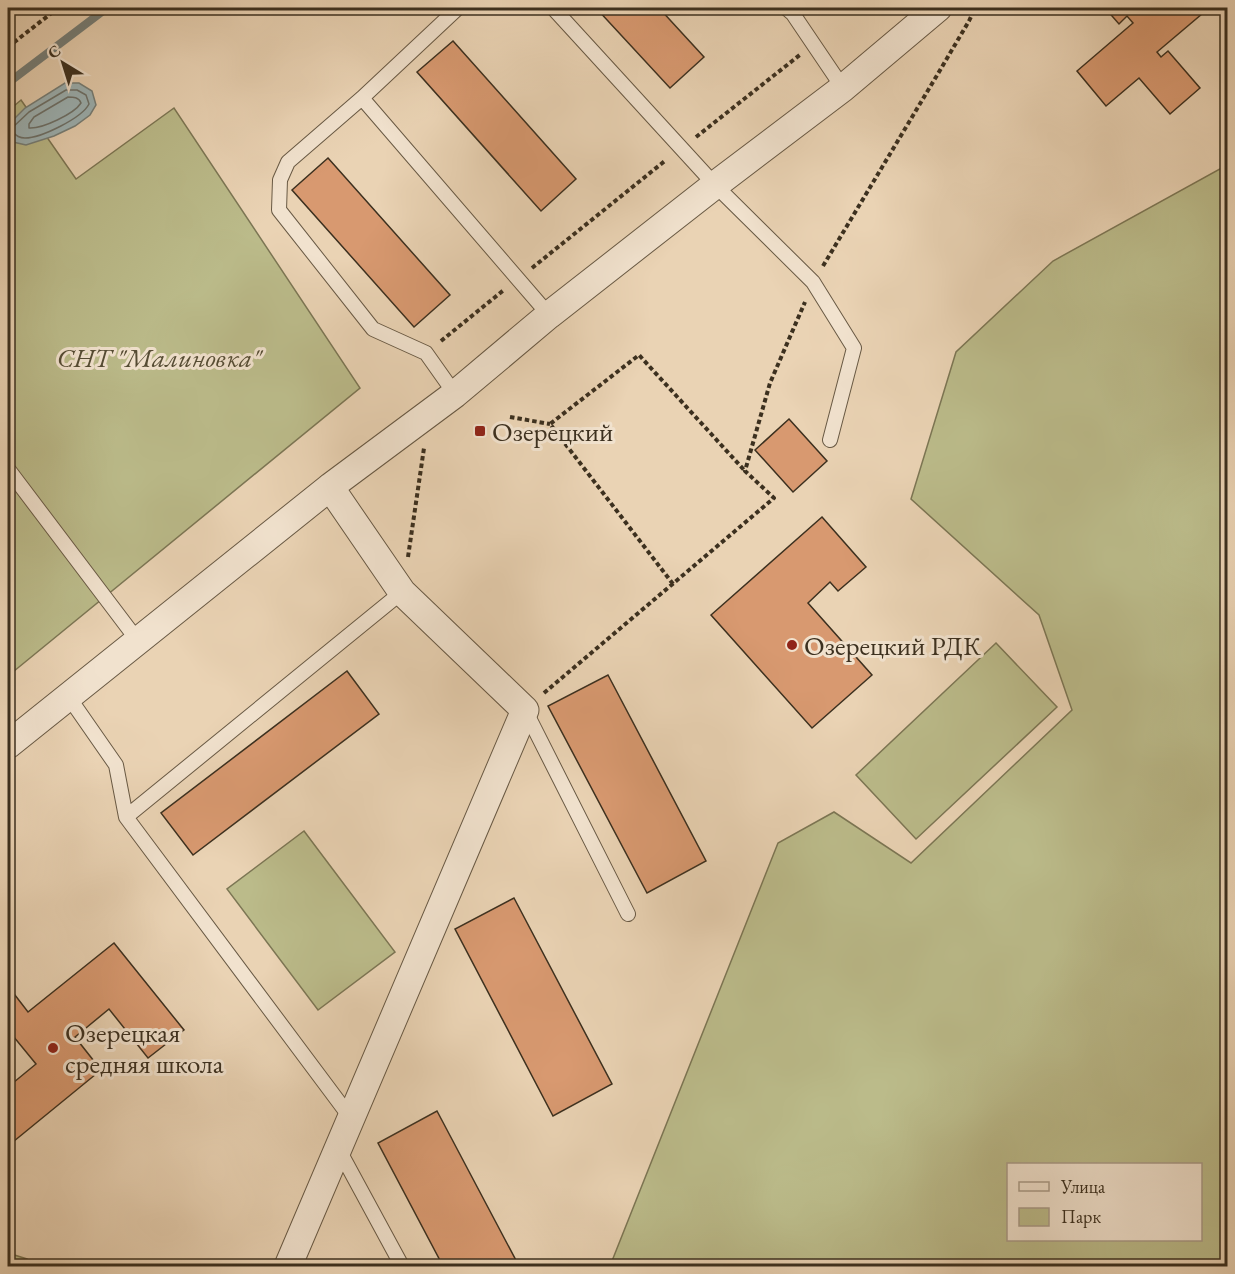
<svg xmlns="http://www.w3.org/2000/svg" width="1235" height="1274" viewBox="0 0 1235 1274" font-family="'EB Garamond',serif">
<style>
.green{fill:#bbbb8a;stroke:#7c7654;stroke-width:1.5;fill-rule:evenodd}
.water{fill:#9db5b8;stroke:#76807b;stroke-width:1.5}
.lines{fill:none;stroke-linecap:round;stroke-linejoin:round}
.shore{stroke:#6c726c;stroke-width:1.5}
.stream{stroke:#76807b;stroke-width:8}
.building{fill:#d89970;stroke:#3c301f;stroke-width:1.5}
.lane-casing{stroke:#685944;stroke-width:16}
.street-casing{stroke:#685944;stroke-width:29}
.path{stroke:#3c301f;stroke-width:4;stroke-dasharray:4.5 3;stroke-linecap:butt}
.lane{stroke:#f1e2ce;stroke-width:14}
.street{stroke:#f1e2ce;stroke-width:27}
.poi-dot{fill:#8f2418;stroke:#f1e2ce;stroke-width:2}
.labels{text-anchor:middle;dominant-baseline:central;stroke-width:6;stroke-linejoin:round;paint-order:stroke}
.park-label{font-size:27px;font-style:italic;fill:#554c34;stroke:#f1e2ce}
.poi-label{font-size:27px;fill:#3c301f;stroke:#f1e2ce;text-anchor:start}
</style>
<rect width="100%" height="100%" fill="#ead3b4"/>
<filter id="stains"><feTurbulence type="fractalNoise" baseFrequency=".00333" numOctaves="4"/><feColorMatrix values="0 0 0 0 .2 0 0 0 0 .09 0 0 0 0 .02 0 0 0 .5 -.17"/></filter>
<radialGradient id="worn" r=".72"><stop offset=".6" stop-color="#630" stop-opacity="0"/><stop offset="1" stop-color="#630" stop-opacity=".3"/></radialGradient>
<path class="green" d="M 21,100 L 76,179 L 174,108 L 360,388 L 8,676 L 8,111 Z
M 1227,165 L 1227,1266 L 610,1266 L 778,843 L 834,812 L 911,863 L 1072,710 L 1039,615 L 911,499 L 956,352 L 1053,261 ZM 1200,1164 L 1200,1240 L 1008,1240 L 1008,1164 Z
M 996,643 L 1057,707 L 916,839 L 856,775 Z
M 304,831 L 395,952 L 318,1010 L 227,889 Z
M 8,1253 L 27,1259 L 34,1266 L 8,1266 Z"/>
<path class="water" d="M 65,83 L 79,83 L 92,91 L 96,105 L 90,115 L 75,126 L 54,136 L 26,145 L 13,142 L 8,134 L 8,125 L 25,108 Z"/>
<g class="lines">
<path class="shore" d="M 66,90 L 77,90 L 86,95 L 89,104 C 82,118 41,138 25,138 C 20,138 16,136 13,132 L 12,128 L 29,112 Z
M 68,97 C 73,97 79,97 81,103 C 74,114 42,129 29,128 L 29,124 L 34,117 Z"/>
<path class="stream" d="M 8,83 L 107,8"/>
</g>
<path class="building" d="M 596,8 L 659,8 L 704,57 L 670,88 Z
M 1105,8 L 1209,8 L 1157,52 L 1161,57 L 1168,51 L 1200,88 L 1170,114 L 1139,78 L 1106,106 L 1077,71 L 1133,23 L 1127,16 L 1119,24 Z
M 453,41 L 576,179 L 541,211 L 417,72 Z
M 328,158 L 450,295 L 414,327 L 292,190 Z
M 789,419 L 827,461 L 793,492 L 755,450 Z
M 822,517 L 866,567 L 838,591 L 830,582 L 808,603 L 872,675 L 812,728 L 711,615 Z
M 347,671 L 379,714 L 193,855 L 161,813 Z
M 608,675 L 706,861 L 647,893 L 548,706 Z
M 514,898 L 612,1084 L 553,1116 L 455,929 Z
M 114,943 L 184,1030 L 148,1058 L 109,1009 L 75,1037 L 101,1070 L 8,1146 L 8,1087 L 36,1064 L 9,1031 L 8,1032 L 8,986 L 28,1012 Z
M 437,1111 L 519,1266 L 443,1266 L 378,1143 Z"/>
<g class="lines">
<defs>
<path id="lane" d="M 553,8 L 715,185 L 813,282 L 854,348 L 830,440
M 786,8 L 793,14 L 843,88
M 362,98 L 549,315
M 455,394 L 426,353 L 373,329 L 279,210 L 280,180 L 288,162 L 362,98 L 458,8
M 8,469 L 138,641
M 68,696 L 116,765 L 126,817 L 350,1117
M 525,710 L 628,914
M 126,817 L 402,592
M 338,1148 L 402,1266"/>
<path id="street" d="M 8,745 L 330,487 L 455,394 L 549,315 L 715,185 L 843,88 L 938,8
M 288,1266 L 525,710 L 402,592 L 330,487"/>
</defs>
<use href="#lane" class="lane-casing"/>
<use href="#street" class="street-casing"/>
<path class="path" d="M 8,47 L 58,8
M 696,137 L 801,54
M 823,266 L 936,77 L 969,21 L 975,8
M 532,268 L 666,160
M 441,341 L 505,289
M 510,417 L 550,424
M 408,557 L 424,448
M 673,584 L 550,424 L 639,355 L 745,471
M 544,693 L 774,498 L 745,471 L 770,383 L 805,302"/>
<use href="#lane" class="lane"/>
<use href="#street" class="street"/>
</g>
<g class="poi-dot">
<rect x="474" y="425" width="12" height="12" rx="3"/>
<circle cx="792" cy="645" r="6"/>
<circle cx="53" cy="1048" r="6"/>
</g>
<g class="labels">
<g class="park-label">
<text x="159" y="357">СНТ "Малиновка"</text>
</g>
<g class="poi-label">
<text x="492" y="431">Озерецкий</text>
<text x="804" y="645">Озерецкий РДК</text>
<text x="65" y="1032">Озерецкая<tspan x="65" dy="31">средняя школа</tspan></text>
</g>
</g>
<rect width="1235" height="1274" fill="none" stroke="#ead3b4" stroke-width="30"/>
<rect x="9" y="9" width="1217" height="1256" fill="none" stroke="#3c301f" stroke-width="3"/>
<rect x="15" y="15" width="1205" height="1244" fill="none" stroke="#3c301f" stroke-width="1.5"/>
<rect x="1007" y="1163" width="195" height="78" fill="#f1e2ce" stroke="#a99b88" stroke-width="1.5"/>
<rect x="1019" y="1182" width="30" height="9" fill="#f1e2ce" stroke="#a99b88" stroke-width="1.5"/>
<text x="1061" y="1193" font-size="18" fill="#3c301f">Улица</text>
<rect x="1019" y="1208" width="30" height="18" fill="#bbbb8a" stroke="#a99b88" stroke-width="1.5"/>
<text x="1061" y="1223" font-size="18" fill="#3c301f">Парк</text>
<g transform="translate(63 63) rotate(322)" stroke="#f1e2ce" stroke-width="4.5" paint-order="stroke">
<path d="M0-4.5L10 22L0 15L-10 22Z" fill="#3c301f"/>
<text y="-9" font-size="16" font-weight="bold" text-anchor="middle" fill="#3c301f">С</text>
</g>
<rect width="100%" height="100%" filter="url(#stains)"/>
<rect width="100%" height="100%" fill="url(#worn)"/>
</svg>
